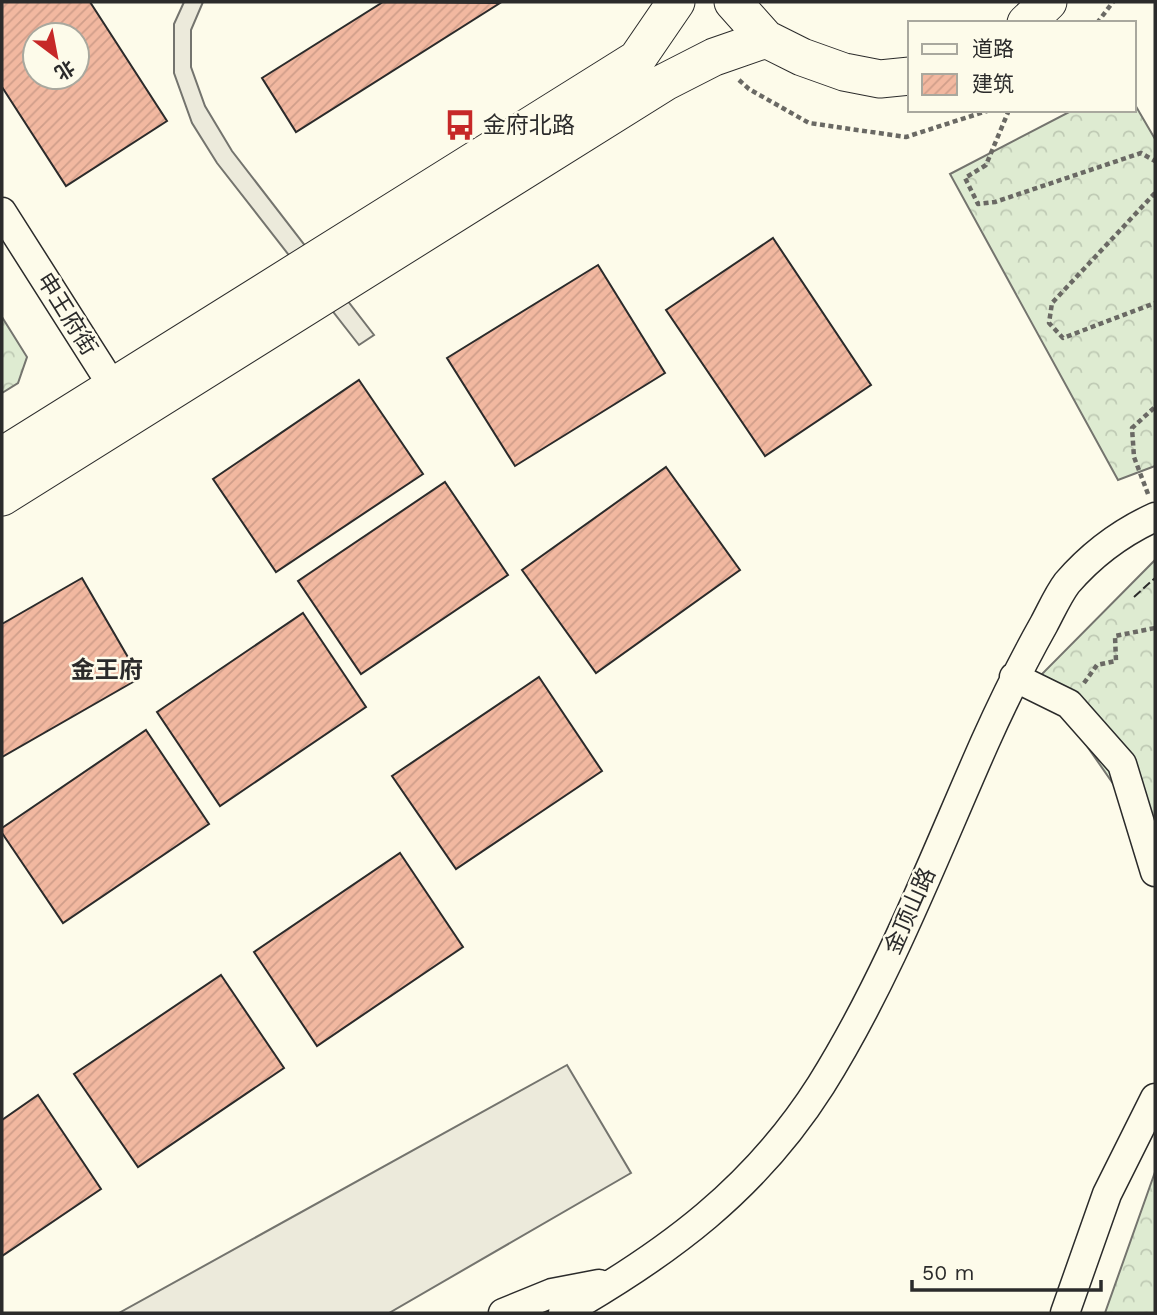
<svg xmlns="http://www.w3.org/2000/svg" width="1157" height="1315" viewBox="0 0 1157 1315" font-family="'Work Sans','Noto Sans SC',sans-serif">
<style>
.forest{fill:url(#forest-crowns);stroke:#74746e;stroke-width:2}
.parking{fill:#eceadb;stroke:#74746e;stroke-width:2}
.building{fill:url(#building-hatch);stroke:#2b2b2b;stroke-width:2;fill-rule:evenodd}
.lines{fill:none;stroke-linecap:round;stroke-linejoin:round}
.minor-casing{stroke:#2b2b2b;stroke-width:31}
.major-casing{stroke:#2b2b2b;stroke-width:39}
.path{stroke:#6a6964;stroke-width:4.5;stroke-dasharray:5 3.5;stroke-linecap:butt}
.minor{stroke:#fdfbea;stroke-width:28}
.major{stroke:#fdfbea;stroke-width:37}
.fence{stroke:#2b2b2b;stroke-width:2;stroke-dasharray:9 3.5;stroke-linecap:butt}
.labels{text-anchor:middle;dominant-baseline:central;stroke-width:5;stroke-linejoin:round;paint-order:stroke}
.poi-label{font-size:23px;fill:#2b2b2b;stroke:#fdfbea;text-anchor:start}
.street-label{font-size:23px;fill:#2b2b2b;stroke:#fdfbea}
.neighbourhood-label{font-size:24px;font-weight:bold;fill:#2b2b2b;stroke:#fdfbea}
</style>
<defs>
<pattern id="forest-crowns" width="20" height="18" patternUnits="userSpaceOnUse" patternTransform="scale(1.75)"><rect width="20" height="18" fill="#deebd1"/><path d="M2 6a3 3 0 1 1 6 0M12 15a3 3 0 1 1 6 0" fill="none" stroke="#bfcab4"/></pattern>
<pattern id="building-hatch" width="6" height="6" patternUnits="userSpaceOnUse" patternTransform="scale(1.75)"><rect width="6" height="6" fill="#f2b8a0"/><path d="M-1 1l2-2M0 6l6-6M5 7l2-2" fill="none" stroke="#d09e8a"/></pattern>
</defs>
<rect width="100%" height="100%" fill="#fdfbea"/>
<path class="forest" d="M 1134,103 L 1155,139 L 1155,466 L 1118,480 L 950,174 L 1073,110 L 1134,110 Z
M 2,317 L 27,357 L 18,383 L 2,393 Z
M 1155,560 L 1155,844 L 1039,677 Z
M 1155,1172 L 1155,1313 L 1105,1313 Z"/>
<path class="parking" d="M 184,2 L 203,2 L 191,30 L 191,67 L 205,106 L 232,151 L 374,335 L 359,345 L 217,163 L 192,123 L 174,73 L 174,24 Z
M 567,1065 L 631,1173 L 389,1313 L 119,1313 Z"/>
<path class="building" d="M 2,2 L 90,2 L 167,121 L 66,186 L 2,87 ZM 35,35 L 77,35 L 77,77 L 35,77 Z
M 383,2 L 500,3 L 296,132 L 262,78 Z
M 773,238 L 871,385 L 765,456 L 666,310 Z
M 598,265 L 665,373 L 515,466 L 447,358 Z
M 359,380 L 423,474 L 276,572 L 213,479 Z
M 666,467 L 740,570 L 596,673 L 522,570 Z
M 445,482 L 508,575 L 361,674 L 298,581 Z
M 82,578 L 140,678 L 2,757 L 2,624 Z
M 303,613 L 366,707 L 220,806 L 157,712 Z
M 539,677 L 602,771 L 456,869 L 392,776 Z
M 146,730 L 209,824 L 63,923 L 2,833 L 2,828 Z
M 400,853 L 463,947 L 317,1046 L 254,952 Z
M 221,975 L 284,1068 L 138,1167 L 74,1074 Z
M 38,1095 L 101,1189 L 2,1256 L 2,1120 Z"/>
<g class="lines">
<defs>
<path id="minor" d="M 2,212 L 124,404
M 1014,677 L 1069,704 L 1122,764 L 1155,872
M 503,1313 L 552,1293 L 599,1284
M 563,1313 C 668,1253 755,1189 821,1085 C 888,978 934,857 985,742 C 1003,702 1022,663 1044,624 C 1051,611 1058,595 1067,583 C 1092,554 1120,533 1155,517
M 1065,1313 L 1107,1194 L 1155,1098"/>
<path id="major" d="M 733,2 L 766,39 L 802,57 L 844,72 L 880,79 L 910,76
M 1026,23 L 1048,2
M 2,456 L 637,59 L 676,2
M 2,497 L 665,82 L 714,57 L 766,39"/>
</defs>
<use href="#minor" class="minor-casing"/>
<use href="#major" class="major-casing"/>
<path class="path" d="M 1097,23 L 1113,2
M 739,80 L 749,89 L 809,123 L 906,137 L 990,110
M 1009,110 L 986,165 L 965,178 L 978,204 L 995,202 L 1141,153 L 1155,161
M 1155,193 L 1052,303 L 1049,323 L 1063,338 L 1155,303
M 1148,494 L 1134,457 L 1132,428 L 1155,407
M 1084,683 L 1097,665 L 1116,661 L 1115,636 L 1155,628"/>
<use href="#minor" class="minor"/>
<use href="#major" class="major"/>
<path class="fence" d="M 1134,597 L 1155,578"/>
</g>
<defs>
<symbol id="bus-bare" viewBox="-9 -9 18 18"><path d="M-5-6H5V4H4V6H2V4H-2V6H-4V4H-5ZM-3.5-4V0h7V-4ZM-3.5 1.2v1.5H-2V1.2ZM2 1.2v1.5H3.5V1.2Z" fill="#c62828" stroke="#fdfbea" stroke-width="2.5" paint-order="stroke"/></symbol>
</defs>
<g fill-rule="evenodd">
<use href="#bus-bare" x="438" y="103" width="44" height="44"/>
</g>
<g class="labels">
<g class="poi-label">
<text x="483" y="125">金府北路</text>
</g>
<g class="street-label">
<text transform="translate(67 314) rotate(58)">申王府街</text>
<text transform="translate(910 911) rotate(-66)">金顶山路</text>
</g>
<g class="neighbourhood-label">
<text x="107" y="670">金王府</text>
</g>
</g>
<rect width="1157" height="1315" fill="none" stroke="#2b2b2b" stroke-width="7"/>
<rect x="908" y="21" width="228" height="91" fill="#fdfbea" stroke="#a9a89e" stroke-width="2"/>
<rect x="922" y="44" width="35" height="10" fill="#fdfbea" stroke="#a9a89e" stroke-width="2"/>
<text x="972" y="56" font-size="21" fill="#2b2b2b">道路</text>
<rect x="922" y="74" width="35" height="21" fill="url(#building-hatch)" stroke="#a9a89e" stroke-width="2"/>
<text x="972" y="91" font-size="21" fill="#2b2b2b">建筑</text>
<g transform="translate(56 56) rotate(148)"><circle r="33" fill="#fdfbea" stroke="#a9a89e" stroke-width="2"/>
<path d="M0-5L12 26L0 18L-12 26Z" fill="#c62828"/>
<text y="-10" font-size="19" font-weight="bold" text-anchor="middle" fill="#2b2b2b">北</text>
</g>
<path d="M912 1280v10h189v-10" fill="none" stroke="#2b2b2b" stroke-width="3.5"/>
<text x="922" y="1280" font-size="21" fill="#2b2b2b" stroke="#fdfbea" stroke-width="5" paint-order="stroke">50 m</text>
</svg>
